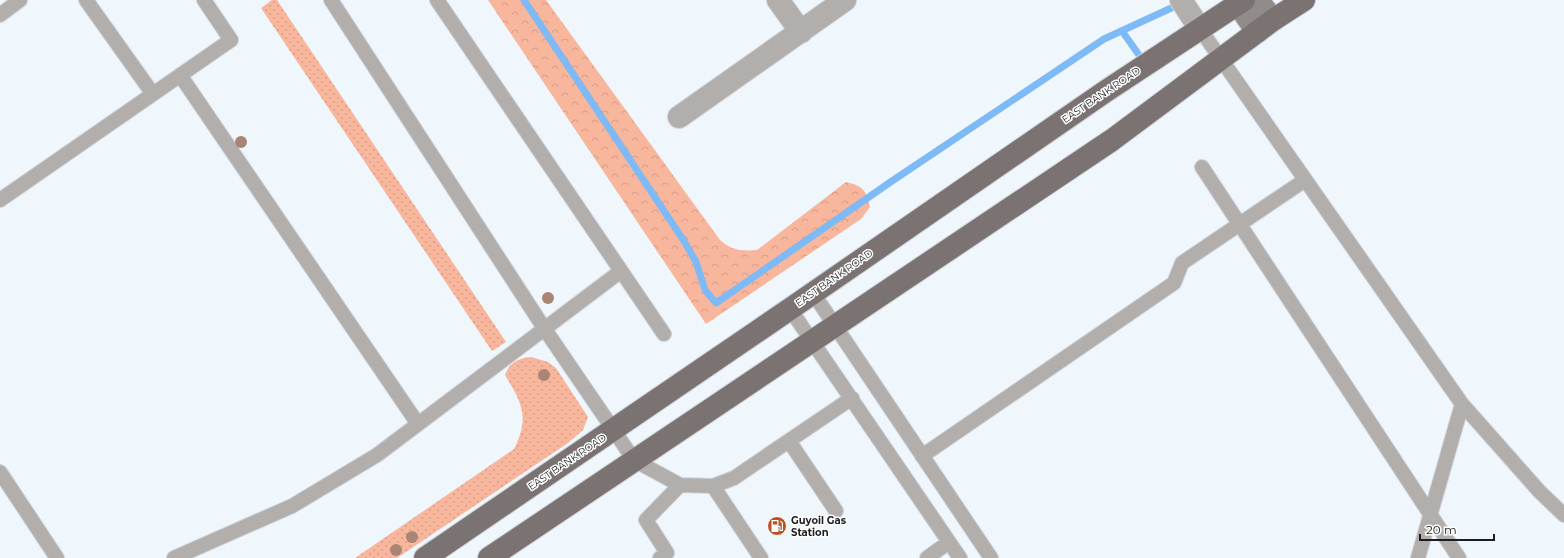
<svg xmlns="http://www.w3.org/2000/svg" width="1564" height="558" viewBox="0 0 1564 558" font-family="Montserrat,sans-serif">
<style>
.grass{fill:url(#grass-dots)}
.forest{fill:url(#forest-crowns)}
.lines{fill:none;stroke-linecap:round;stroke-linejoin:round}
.stream{stroke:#7ebaf5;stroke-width:7}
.lane-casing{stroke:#cdd3d9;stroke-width:16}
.street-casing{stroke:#cdd3d9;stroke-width:24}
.secondary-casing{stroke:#cdd3d9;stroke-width:24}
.primary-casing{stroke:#cdd3d9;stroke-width:24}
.lane{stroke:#b2aeac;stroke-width:14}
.street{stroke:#b2aeac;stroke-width:22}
.secondary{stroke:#918c89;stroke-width:22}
.primary{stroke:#7a7371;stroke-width:22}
.tree{fill:#a98575}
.labels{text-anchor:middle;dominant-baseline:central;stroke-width:3;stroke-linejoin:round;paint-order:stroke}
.street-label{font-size:10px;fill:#1b1d20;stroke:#fff}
.poi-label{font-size:10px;font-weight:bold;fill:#1b1d20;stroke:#fff;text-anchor:start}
</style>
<defs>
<pattern id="grass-dots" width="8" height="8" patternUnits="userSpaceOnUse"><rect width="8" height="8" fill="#f8b79d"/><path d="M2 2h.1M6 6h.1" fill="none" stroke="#d49d87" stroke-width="1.8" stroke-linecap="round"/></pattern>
<pattern id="forest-crowns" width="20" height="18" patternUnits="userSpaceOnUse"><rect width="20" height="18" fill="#f8b79d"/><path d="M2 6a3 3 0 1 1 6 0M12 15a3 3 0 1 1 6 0" fill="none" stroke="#d49d87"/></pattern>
</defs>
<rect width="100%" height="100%" fill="#eff6fc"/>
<path class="grass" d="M 272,0 L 277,0 L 506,342 L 492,351 L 261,8 Z
M 531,357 L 548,362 L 556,368 L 588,417 L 583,430 L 568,443 L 397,558 L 355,558 L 514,449 C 530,417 522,403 505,375 C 509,363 519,358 531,357 Z"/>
<path class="forest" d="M 488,0 L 546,0 L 720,240 C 732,251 742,251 757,250 L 846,182 C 863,186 866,190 870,207 L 861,219 L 706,324 Z"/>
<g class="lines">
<path class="stream" d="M 524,0 L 684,241 L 696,262 L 705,290 L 716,303 L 892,181 L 1104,39 L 1180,4
M 1122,31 L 1139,55"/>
<defs>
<path id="lane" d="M 86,0 L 153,94
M 331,0 L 544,328 L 634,460 L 680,485 L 713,486 L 734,478 L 852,398
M 437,0 L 664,334
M 0,15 L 20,0
M 1200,29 L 1462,404 L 1539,491 L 1564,515
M 180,75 L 418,424
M 1202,167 L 1459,558
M 0,200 L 231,40 L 204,0
M 813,293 L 991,558
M 790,309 L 960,558
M 789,441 L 836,511
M 922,456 L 1174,283 L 1182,263 L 1305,180
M 0,472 L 57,558
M 713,486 L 761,558
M 174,558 L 292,506 L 377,455 L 621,271
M 660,558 L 667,553 L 646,520 L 680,485
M 927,558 L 949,542
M 1418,558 L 1462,404"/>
<path id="street" d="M 778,0 L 801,32
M 1181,0 L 1200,29
M 679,117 L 845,0"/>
<path id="secondary" d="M 1235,0 L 1257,32
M 1258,0 L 1273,20"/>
<path id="primary" d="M 425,558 L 790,309 L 1106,91 L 1244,0
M 489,558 L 1112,140 L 1273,20 L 1304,0"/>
</defs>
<use href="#lane" class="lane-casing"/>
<use href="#street" class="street-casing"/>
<use href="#secondary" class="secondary-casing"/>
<use href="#primary" class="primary-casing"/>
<use href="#lane" class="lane"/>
<use href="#street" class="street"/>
<use href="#secondary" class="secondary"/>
<use href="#primary" class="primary"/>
</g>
<g class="tree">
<circle cx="241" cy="142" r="6"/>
<circle cx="548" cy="298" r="6"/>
<circle cx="544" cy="375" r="6"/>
<circle cx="412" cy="537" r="6"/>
<circle cx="396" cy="550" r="6"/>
</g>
<defs>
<symbol id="fuel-disc" viewBox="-11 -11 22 22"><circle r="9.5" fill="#b95326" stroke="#fff"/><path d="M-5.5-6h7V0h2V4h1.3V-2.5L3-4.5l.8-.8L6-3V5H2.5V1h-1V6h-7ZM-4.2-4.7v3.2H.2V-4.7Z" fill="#fff"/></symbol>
</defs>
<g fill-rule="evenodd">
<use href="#fuel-disc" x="766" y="515" width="22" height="22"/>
</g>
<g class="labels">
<g class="street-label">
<text transform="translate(1101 95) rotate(-34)">EAST BANK ROAD</text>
<text transform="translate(834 278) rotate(-35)">EAST BANK ROAD</text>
<text transform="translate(567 462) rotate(-34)">EAST BANK ROAD</text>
</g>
<g class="poi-label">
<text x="791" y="520">Guyoil Gas<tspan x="791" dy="12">Station</tspan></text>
</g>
</g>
<path d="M1420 534v6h74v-6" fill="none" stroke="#1b1d20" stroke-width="2"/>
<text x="1426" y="534" font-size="12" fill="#1b1d20" stroke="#ffffff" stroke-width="3" paint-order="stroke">20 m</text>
</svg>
